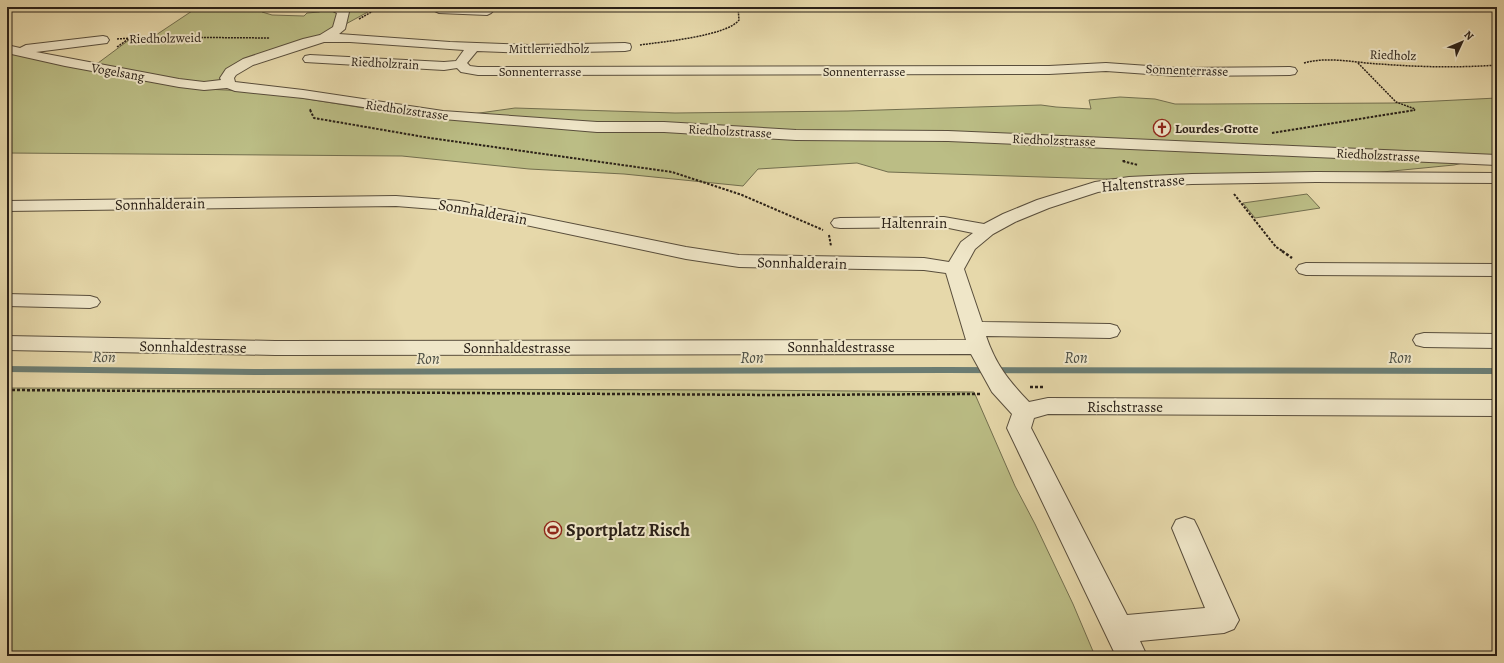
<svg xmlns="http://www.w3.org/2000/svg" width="1504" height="663" viewBox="0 0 1504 663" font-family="Alegreya,serif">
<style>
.green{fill:#bbbd85;stroke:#726e4e}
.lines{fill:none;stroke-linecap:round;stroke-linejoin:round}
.stream{stroke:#6b7c72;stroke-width:6}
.minor-casing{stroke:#594e3c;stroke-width:2}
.path-far2{stroke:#2a2017;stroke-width:1.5;stroke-dasharray:2 1;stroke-linecap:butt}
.path-far1{stroke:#2a2017;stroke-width:2;stroke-dasharray:2.5 1.5;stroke-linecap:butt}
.path{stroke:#2a2017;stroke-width:2.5;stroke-dasharray:3 2;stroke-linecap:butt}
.minor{fill:#efe6c8;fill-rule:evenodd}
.labels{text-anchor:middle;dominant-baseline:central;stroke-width:4;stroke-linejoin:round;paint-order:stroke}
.far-street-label{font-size:13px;fill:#2a2017;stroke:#efe6c8}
.far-poi-label{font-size:13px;font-weight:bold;fill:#2a2017;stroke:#efe6c8;text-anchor:start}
.street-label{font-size:15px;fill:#2a2017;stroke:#efe6c8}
.water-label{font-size:16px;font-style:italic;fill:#4b4e44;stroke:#efe6c8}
.near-poi-label{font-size:18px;font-weight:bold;fill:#2a2017;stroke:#efe6c8;text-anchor:start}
</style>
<rect width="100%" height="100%" fill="#e6d8aa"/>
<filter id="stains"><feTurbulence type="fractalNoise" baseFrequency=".005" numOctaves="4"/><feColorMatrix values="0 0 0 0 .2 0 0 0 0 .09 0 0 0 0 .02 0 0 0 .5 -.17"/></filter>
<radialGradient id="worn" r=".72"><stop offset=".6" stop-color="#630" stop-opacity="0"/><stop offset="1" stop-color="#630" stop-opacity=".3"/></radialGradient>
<path class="green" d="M 198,7 L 266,7 L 262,12 L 272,15 L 304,16 L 307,13 L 319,12 L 326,9 L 339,12 L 332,32 L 246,60 L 221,80 L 211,85 L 94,66 L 133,37 L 153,37 Z
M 339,7 L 377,7 L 344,25 Z
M 7,51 L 206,89 L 264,92 L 395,113 L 444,118 L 515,108 L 675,113 L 848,111 L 1041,105 L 1056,107 L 1091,109 L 1089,100 L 1120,97 L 1155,99 L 1175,104 L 1208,104 L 1396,103 L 1497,98 L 1497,157 L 1491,157 L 1454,165 L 1331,177 L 1103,179 L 888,172 L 857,163 L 758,169 L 743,186 L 624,174 L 529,169 L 402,156 L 7,153 Z
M 1307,194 L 1320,208 L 1255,218 L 1243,203 Z
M 7,388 L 735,390 L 974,392 L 1015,486 L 1035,524 L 1073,604 L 1095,656 L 7,656 Z"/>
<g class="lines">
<path class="stream" d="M 7,369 L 254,372 L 945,370 L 1497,371"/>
<defs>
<path id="minor" d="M 327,7 L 344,7 L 349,12 L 345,29 L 339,34 L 450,42 L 530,45 L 625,43 L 630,44 L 631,47 L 630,50 L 625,51 L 530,53 L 477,51 L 467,63 L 470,66 L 478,67 L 1049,66 L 1106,63 L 1177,68 L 1290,67 L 1295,68 L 1297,71 L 1295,74 L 1290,75 L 1177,76 L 1106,71 L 1049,74 L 478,75 L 461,72 L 457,68 L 444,70 L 305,62 L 303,59 L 305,56 L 310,55 L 444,62 L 456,61 L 464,50 L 350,42 L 324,42 L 253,65 L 236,75 L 234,78 L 235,82 L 303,90 L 443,111 L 597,122 L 664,122 L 796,130 L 948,131 L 1497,155 L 1497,165 L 948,141 L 796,140 L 664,132 L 597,132 L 443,119 L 303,98 L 235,91 L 227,88 L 204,90 L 179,87 L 65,66 L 7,53 L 7,45 L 20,48 L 26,45 L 103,36 L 107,37 L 109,40 L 107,43 L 36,52 L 179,79 L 204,82 L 221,80 L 220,78 L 226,69 L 243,59 L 303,39 L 320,35 L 333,27 L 337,13 L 329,9 Z
M 435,7 L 487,7 L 491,9 L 493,11 L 491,13 L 487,15 L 439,13 L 435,11 L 433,9 Z
M 1316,172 L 1497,173 L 1497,183 L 1316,182 L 1192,184 L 1129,187 L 1098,192 L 1049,208 L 1015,222 L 993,234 L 975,249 L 964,269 L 982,322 L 1110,324 L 1117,326 L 1120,331 L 1117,336 L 1110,338 L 986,336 C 996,365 1008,380 1029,402 L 1048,398 L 1497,400 L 1497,416 L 1048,414 L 1034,418 L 1031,428 L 1127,615 L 1205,608 L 1172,528 L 1176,520 L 1185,517 L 1194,520 L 1198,528 L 1239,620 L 1234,629 L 1224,633 L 1140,641 L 1147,656 L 1116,656 L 1007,428 L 1012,414 L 992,392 L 971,354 L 275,355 L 7,350 L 7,336 L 275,341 L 966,340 L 946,273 L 924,270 L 739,267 L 686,259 L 460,211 L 396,206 L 7,211 L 7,201 L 396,196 L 460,201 L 686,247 L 739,255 L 924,258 L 949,262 L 961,242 L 973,233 L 944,227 L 840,228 L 834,227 L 831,223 L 834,219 L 840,218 L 944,217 L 984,224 L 1003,214 L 1037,200 L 1095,182 L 1129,177 L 1192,174 Z
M 1306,263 L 1497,264 L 1497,276 L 1306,275 L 1299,273 L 1296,269 L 1299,265 Z
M 7,294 L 90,296 L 97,298 L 100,302 L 97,306 L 90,308 L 7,306 Z
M 1424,333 L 1497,334 L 1497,348 L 1424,347 L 1416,345 L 1413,340 L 1416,335 Z"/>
</defs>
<use href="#minor" class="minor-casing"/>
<path class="path-far2" d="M 359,19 L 380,7
M 117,39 L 146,37 L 270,38
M 640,45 C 661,42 727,36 739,20 L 738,7
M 117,47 L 130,38
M 1304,63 C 1328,56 1356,63 1380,64 C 1419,67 1458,68 1497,65
M 1358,63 L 1396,102 L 1415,109 L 1414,111
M 310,109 L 311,111"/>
<path class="path-far1" d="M 310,110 L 314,118 L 430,138 L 672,172 L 742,195 L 823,230
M 1272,133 L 1415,110
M 1125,161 L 1122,161 L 1138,165
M 1234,194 L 1276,247 L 1284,252
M 829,235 L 831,246"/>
<path class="path" d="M 1282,251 L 1292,258
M 1030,387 L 1045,387
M 7,390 L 773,395 L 981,394"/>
<use href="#minor" class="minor"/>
</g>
<defs>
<symbol id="church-ring" viewBox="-11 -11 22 22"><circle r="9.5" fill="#efe6c8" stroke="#8f2418" stroke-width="1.5"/><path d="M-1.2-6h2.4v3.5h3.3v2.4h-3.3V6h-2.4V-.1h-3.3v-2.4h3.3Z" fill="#8f2418"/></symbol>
<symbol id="stadium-ring" viewBox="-11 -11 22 22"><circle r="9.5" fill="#efe6c8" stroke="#8f2418" stroke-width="1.5"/><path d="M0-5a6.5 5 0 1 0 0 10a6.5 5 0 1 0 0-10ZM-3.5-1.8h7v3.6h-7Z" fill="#8f2418"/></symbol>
</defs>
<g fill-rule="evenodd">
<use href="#church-ring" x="1152" y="118" width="20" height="20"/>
<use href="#stadium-ring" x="543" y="520" width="20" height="20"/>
</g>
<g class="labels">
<g class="far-street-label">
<text transform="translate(165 38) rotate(-1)">Riedholzweid</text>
<text x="549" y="48">Mittlerriedholz</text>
<text transform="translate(1393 55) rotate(2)">Riedholz</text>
<text transform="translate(385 63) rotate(3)">Riedholzrain</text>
<text transform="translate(1187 70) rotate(2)">Sonnenterrasse</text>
<text x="540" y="71">Sonnenterrasse</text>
<text x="864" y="71">Sonnenterrasse</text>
<text transform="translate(118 72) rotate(10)">Vogelsang</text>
<text transform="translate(407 110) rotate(8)">Riedholzstrasse</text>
<text transform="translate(730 131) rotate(3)">Riedholzstrasse</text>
<text transform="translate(1054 140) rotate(2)">Riedholzstrasse</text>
<text transform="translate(1378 155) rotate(3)">Riedholzstrasse</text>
</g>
<g class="far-poi-label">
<text x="1175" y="128">Lourdes-Grotte</text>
</g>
<g class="street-label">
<text transform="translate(1143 183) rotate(-5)">Haltenstrasse</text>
<text transform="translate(160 204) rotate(-1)">Sonnhalderain</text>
<text transform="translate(483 212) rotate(10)">Sonnhalderain</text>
<text x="914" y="223">Haltenrain</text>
<text transform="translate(802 263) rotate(1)">Sonnhalderain</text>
<text transform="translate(193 347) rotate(1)">Sonnhaldestrasse</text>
<text x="841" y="347">Sonnhaldestrasse</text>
<text x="517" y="348">Sonnhaldestrasse</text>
<text x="1125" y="407">Rischstrasse</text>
</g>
<g class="water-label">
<text transform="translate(104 357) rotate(1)">Ron</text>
<text x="752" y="358">Ron</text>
<text x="1076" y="358">Ron</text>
<text x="1400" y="358">Ron</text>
<text x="428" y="359">Ron</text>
</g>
<g class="near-poi-label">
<text x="566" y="530">Sportplatz Risch</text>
</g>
</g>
<rect width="1504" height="663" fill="none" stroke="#e6d8aa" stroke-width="24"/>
<rect x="8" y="8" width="1488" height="647" fill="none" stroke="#2a2017" stroke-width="2"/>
<rect x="12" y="12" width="1480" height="639" fill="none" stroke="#2a2017"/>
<g transform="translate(1462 42) rotate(46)" stroke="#efe6c8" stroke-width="3" paint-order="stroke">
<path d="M0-3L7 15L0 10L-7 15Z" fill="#2a2017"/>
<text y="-6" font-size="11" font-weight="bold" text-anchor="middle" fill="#2a2017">N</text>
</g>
<rect width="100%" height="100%" filter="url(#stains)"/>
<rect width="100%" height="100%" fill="url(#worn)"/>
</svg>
